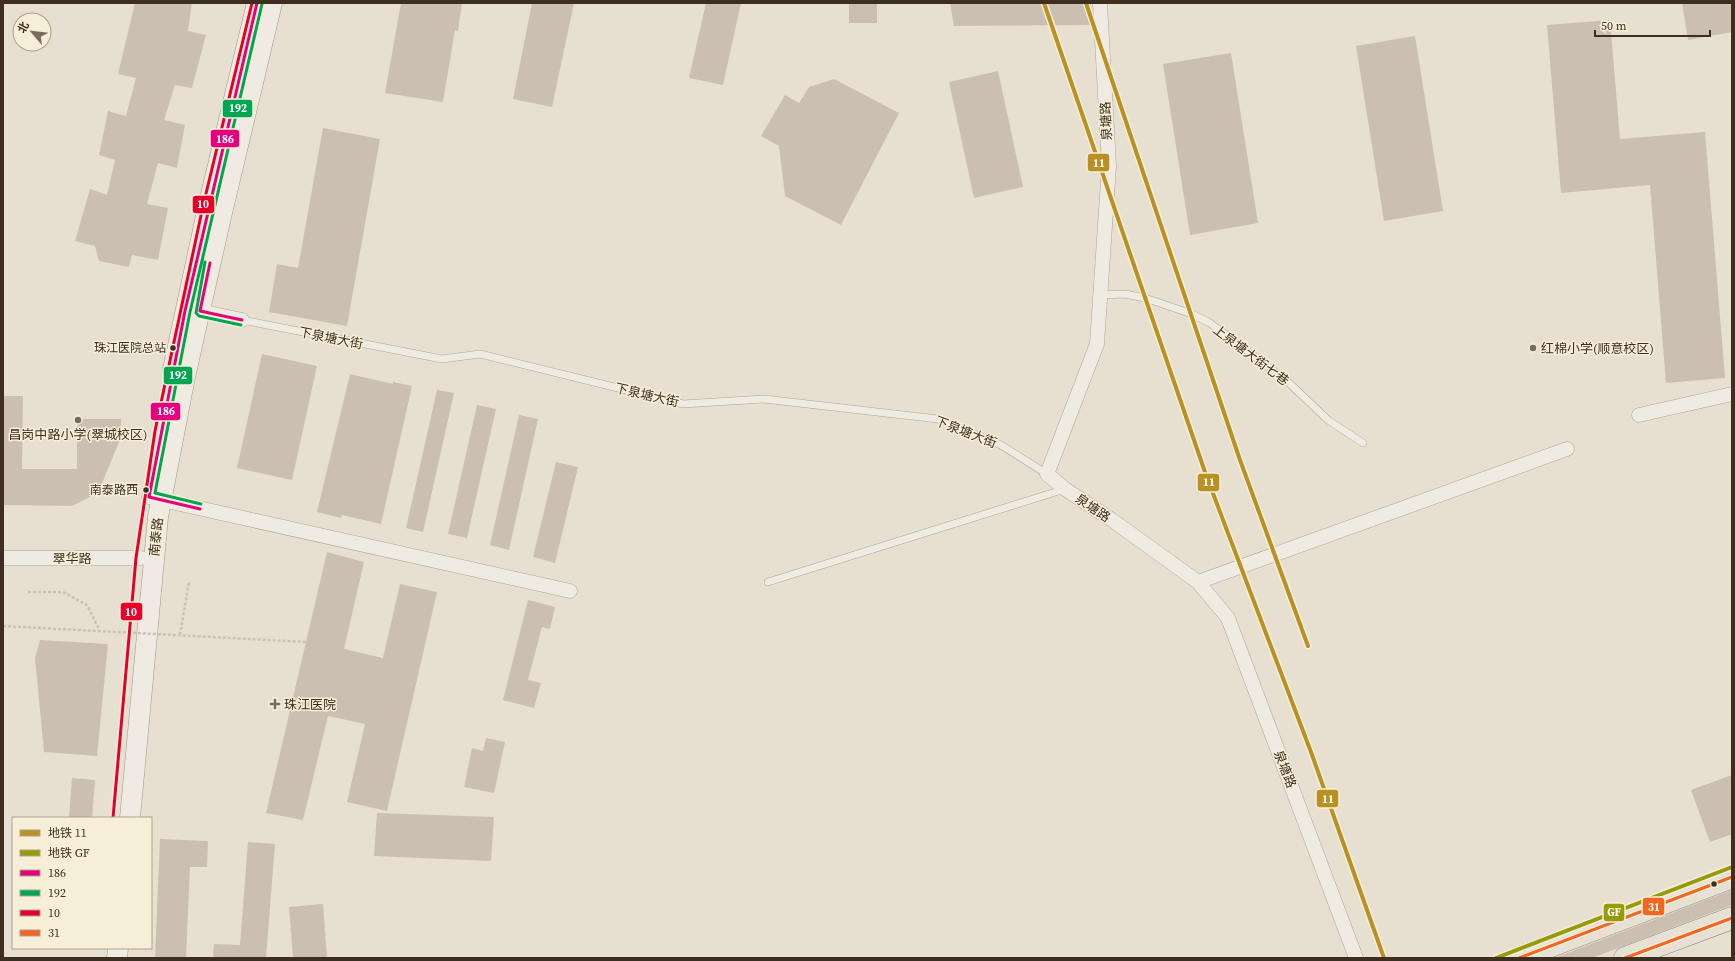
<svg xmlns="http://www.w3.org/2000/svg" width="1735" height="961" viewBox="0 0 1735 961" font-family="'Source Serif 4','Noto Sans SC',serif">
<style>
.building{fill:#cbbfb2}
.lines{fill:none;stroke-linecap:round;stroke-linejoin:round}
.service-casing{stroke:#ada599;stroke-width:8}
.minor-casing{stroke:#ada599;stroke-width:15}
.secondary-casing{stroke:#9c958a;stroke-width:21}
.primary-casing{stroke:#928b80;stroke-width:23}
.path{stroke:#c8c2b9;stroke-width:2.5;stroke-dasharray:3 2;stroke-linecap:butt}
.service{stroke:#efebe3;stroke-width:7}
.minor{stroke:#efebe3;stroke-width:14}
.secondary{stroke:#efebe3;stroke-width:20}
.primary{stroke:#e6e1d4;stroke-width:22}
.path-bridge{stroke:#c8c2b9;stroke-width:2.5;stroke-dasharray:3 2;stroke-linecap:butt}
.bus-1-casing{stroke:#f7eed8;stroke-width:6}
.bus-2-casing{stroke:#f7eed8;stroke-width:6}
.bus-3-casing{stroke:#f7eed8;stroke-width:6}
.bus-4-casing{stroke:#f7eed8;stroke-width:6}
.bus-1{stroke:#e5007d;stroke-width:3}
.bus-2{stroke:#00a651;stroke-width:3}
.bus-3{stroke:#e4002b;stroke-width:3}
.bus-4{stroke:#f26522;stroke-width:3}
.metro-1-casing{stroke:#f7eed8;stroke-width:7}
.metro-2-casing{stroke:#f7eed8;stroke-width:7}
.metro-1{stroke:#b89023;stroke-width:4}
.metro-2{stroke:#959b0b;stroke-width:4}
.bus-dot{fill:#3d2e20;stroke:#f7eed8;stroke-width:1.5}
.poi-dot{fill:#786c5e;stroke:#f7eed8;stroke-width:1.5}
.labels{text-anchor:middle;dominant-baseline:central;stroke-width:3;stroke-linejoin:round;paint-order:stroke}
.bus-label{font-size:12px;fill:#3d2e20;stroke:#f7eed8;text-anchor:end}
.street-label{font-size:13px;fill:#3d2e20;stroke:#f7eed8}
.poi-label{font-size:13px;fill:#3d2e20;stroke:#f7eed8;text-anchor:start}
.line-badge{stroke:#f7eed8;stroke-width:1.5}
.badge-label{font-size:11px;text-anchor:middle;font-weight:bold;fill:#fff}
</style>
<rect width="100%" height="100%" fill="#e7e0d1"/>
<path class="building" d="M 135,3 L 192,3 L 188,31 L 206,35 L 192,88 L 175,85 L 164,120 L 185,125 L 177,168 L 158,163 L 147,204 L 168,208 L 158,260 L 132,255 L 129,267 L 99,261 L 95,246 L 75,241 L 90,189 L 107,195 L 115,160 L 99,155 L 108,111 L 126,116 L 136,78 L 118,74 Z
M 401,3 L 462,3 L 458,31 L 455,30 L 443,102 L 385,93 Z
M 532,3 L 574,3 L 552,107 L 513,99 Z
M 706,3 L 741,3 L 723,85 L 689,78 Z
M 849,3 L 877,3 L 877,23 L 849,23 Z
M 950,3 L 1091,3 L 1092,25 L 954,26 Z
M 1682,3 L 1732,3 L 1732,32 L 1688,40 Z
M 1610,20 L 1620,139 L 1705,132 L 1725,378 L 1666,383 L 1650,185 L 1561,193 L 1547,25 Z
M 1415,36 L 1443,211 L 1384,221 L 1356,46 Z
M 1231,53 L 1258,223 L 1190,235 L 1163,64 Z
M 998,71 L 1023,187 L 974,198 L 949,82 Z
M 834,79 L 899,113 L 841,225 L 785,196 L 779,146 L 761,136 L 785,95 L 799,103 L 809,87 Z
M 323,128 L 380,139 L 347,326 L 269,312 L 277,264 L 298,268 Z
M 262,354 L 317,366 L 292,480 L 237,468 Z
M 350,374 L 393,384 L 393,382 L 412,386 L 381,524 L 342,515 L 341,518 L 317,512 Z
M 437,390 L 454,393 L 423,532 L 406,528 Z
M 3,396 L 23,396 L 22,469 L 77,469 L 77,419 L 121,419 L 121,437 L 98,493 L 72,506 L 3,505 Z
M 477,405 L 496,409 L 467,538 L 448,534 Z
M 519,415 L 538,419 L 509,550 L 490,545 Z
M 556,462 L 578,467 L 555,563 L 533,557 Z
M 327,552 L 364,562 L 344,649 L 383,658 L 400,584 L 437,592 L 387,811 L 347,802 L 365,724 L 328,716 L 303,820 L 266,813 Z
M 528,600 L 555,607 L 550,629 L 542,627 L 528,680 L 541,683 L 534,708 L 503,700 Z
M 40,640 L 108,644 L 97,756 L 44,752 L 35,658 Z
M 486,738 L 505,742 L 494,793 L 464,787 L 472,748 L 483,751 Z
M 1732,775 L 1732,834 L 1710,842 L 1691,790 Z
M 72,778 L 95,780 L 92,818 L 69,818 Z
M 377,813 L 494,817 L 491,861 L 374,856 Z
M 160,839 L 208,841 L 207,867 L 190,867 L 186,958 L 155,958 Z
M 248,842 L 275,844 L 266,958 L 213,958 L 214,944 L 240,945 Z
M 1732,890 L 1732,905 L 1592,958 L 1554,958 Z
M 323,904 L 327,958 L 293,958 L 289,907 Z"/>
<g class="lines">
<defs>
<path id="service" d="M 1100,295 L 1125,294 L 1145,298 L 1192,314 L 1210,323 L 1287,381 L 1328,420 L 1363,443
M 242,320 L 442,359 L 480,354 L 683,404 L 764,399 L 938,419 L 1001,445 L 1047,474
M 768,582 L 1065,489"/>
<path id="minor" d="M 1100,3 L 1109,166 L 1097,344 L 1047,474 L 1065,489 L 1112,520 L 1198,582 L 1228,618 L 1356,958
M 200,311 L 242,320
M 1639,415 L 1732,394
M 149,497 L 570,591
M 3,558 L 141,558
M 1198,582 L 1567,449"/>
<path id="secondary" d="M 173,369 L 208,207 L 257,3
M 130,818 L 158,517 L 185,377 L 221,217 L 272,3
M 117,958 L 118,948"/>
<path id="primary" d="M 1519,958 L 1732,877
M 1625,958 L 1732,918"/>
</defs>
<use href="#service" class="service-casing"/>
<use href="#minor" class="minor-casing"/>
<use href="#secondary" class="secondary-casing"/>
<use href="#primary" class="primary-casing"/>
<path class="path" d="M 28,592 L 63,592 L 87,605 L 100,631
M 180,635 L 189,581"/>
<use href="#service" class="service"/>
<use href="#minor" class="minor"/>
<use href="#secondary" class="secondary"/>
<use href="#primary" class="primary"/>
<path class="path-bridge" d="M 3,626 L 306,642"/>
<defs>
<path id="bus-1" d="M 210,263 L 200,311 L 242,320
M 200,509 L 149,497 L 185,311 L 257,3"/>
<path id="bus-2" d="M 205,262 L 196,313 L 199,316 L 241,325
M 201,504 L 155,493 L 190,312 L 262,4"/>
<path id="bus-3" d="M 113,818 L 136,558 L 155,431 L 203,206 L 252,3"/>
<path id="bus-4" d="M 1519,958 L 1732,877
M 1625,958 L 1732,918"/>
</defs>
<use href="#bus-1" class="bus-1-casing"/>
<use href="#bus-2" class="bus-2-casing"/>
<use href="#bus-3" class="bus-3-casing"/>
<use href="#bus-4" class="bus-4-casing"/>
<use href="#bus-1" class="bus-1"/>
<use href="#bus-2" class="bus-2"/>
<use href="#bus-3" class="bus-3"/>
<use href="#bus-4" class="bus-4"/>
<defs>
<path id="metro-1" d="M 1044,3 L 1206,475 L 1311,752 L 1384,958
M 1086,3 L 1240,460 L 1308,646"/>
<path id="metro-2" d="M 1496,958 L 1732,867"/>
</defs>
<use href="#metro-1" class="metro-1-casing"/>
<use href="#metro-2" class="metro-2-casing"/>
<use href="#metro-1" class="metro-1"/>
<use href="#metro-2" class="metro-2"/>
</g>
<g class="bus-dot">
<circle cx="173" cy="348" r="3.5"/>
<circle cx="146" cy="490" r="3.5"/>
<circle cx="1714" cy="884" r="3.5"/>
</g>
<g class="poi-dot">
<circle cx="1533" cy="348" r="4"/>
<circle cx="78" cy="420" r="4"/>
<path d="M273 698h4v4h4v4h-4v4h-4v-4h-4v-4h4z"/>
</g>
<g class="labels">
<g class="bus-label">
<text x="166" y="348">珠江医院总站</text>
<text x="138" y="490">南泰路西</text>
</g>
<g class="street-label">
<text transform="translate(1106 121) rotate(-93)">泉塘路</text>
<text transform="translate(331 338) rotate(11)">下泉塘大街</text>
<text transform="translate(1251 355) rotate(37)">上泉塘大街七巷</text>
<text transform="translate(647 395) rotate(13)">下泉塘大街</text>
<text transform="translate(966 432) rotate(21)">下泉塘大街</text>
<text transform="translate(1093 508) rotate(34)">泉塘路</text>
<text transform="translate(156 537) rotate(-84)">南泰路</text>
<text x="72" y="558">翠华路</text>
<text transform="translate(1285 769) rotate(69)">泉塘路</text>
</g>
<g class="poi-label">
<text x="1541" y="348">红棉小学(顺意校区)</text>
<text x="78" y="434" text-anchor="middle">昌岗中路小学(翠城校区)</text>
<text x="284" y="704">珠江医院</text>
</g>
</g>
<g class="line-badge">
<rect x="222" y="99" width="31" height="19" rx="4" fill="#00a651"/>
<rect x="210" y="129" width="30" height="19" rx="4" fill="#e5007d"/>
<rect x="1087" y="153" width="23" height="19" rx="4" fill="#b89023"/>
<rect x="192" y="195" width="23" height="19" rx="4" fill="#e4002b"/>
<rect x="163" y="366" width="30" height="19" rx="4" fill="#00a651"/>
<rect x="150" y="402" width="31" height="19" rx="4" fill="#e5007d"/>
<rect x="1197" y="473" width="23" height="19" rx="4" fill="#b89023"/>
<rect x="120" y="602" width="23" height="19" rx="4" fill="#e4002b"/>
<rect x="1316" y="789" width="23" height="19" rx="4" fill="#b89023"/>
<rect x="1642" y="897" width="23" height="19" rx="4" fill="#f26522"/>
<rect x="1603" y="903" width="22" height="19" rx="4" fill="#959b0b"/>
</g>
<g class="badge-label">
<text x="238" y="112">192</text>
<text x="225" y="143">186</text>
<text x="1099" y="167">11</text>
<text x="203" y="208">10</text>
<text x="178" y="379">192</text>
<text x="166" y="415">186</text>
<text x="1209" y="486">11</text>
<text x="131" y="616">10</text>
<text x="1328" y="803">11</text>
<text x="1654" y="911">31</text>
<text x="1614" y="916">GF</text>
</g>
<rect width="1735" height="961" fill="none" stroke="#3d2e20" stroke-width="8"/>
<rect x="12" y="817" width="140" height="132" fill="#f7eed8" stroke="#ada18e"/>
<rect x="20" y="830" width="20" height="6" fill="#b89023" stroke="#ada18e"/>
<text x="48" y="837" font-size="12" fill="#3d2e20">地铁 11</text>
<rect x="20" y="850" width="20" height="6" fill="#959b0b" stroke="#ada18e"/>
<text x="48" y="857" font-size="12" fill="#3d2e20">地铁 GF</text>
<rect x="20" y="870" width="20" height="6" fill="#e5007d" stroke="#ada18e"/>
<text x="48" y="877" font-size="12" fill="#3d2e20">186</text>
<rect x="20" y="890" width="20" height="6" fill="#00a651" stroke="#ada18e"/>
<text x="48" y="897" font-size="12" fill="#3d2e20">192</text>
<rect x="20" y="910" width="20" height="6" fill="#e4002b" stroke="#ada18e"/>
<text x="48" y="917" font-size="12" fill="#3d2e20">10</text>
<rect x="20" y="930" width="20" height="6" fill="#f26522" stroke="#ada18e"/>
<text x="48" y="937" font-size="12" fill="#3d2e20">31</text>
<g transform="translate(32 32) rotate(298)"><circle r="19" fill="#f7eed8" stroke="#ada18e"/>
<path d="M0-3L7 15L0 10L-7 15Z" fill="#786c5e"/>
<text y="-6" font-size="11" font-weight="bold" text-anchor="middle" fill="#3d2e20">北</text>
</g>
<path d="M1595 30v6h115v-6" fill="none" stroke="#3d2e20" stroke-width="2"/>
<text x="1601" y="30" font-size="12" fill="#3d2e20" stroke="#f7eed8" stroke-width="3" paint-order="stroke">50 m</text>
</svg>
